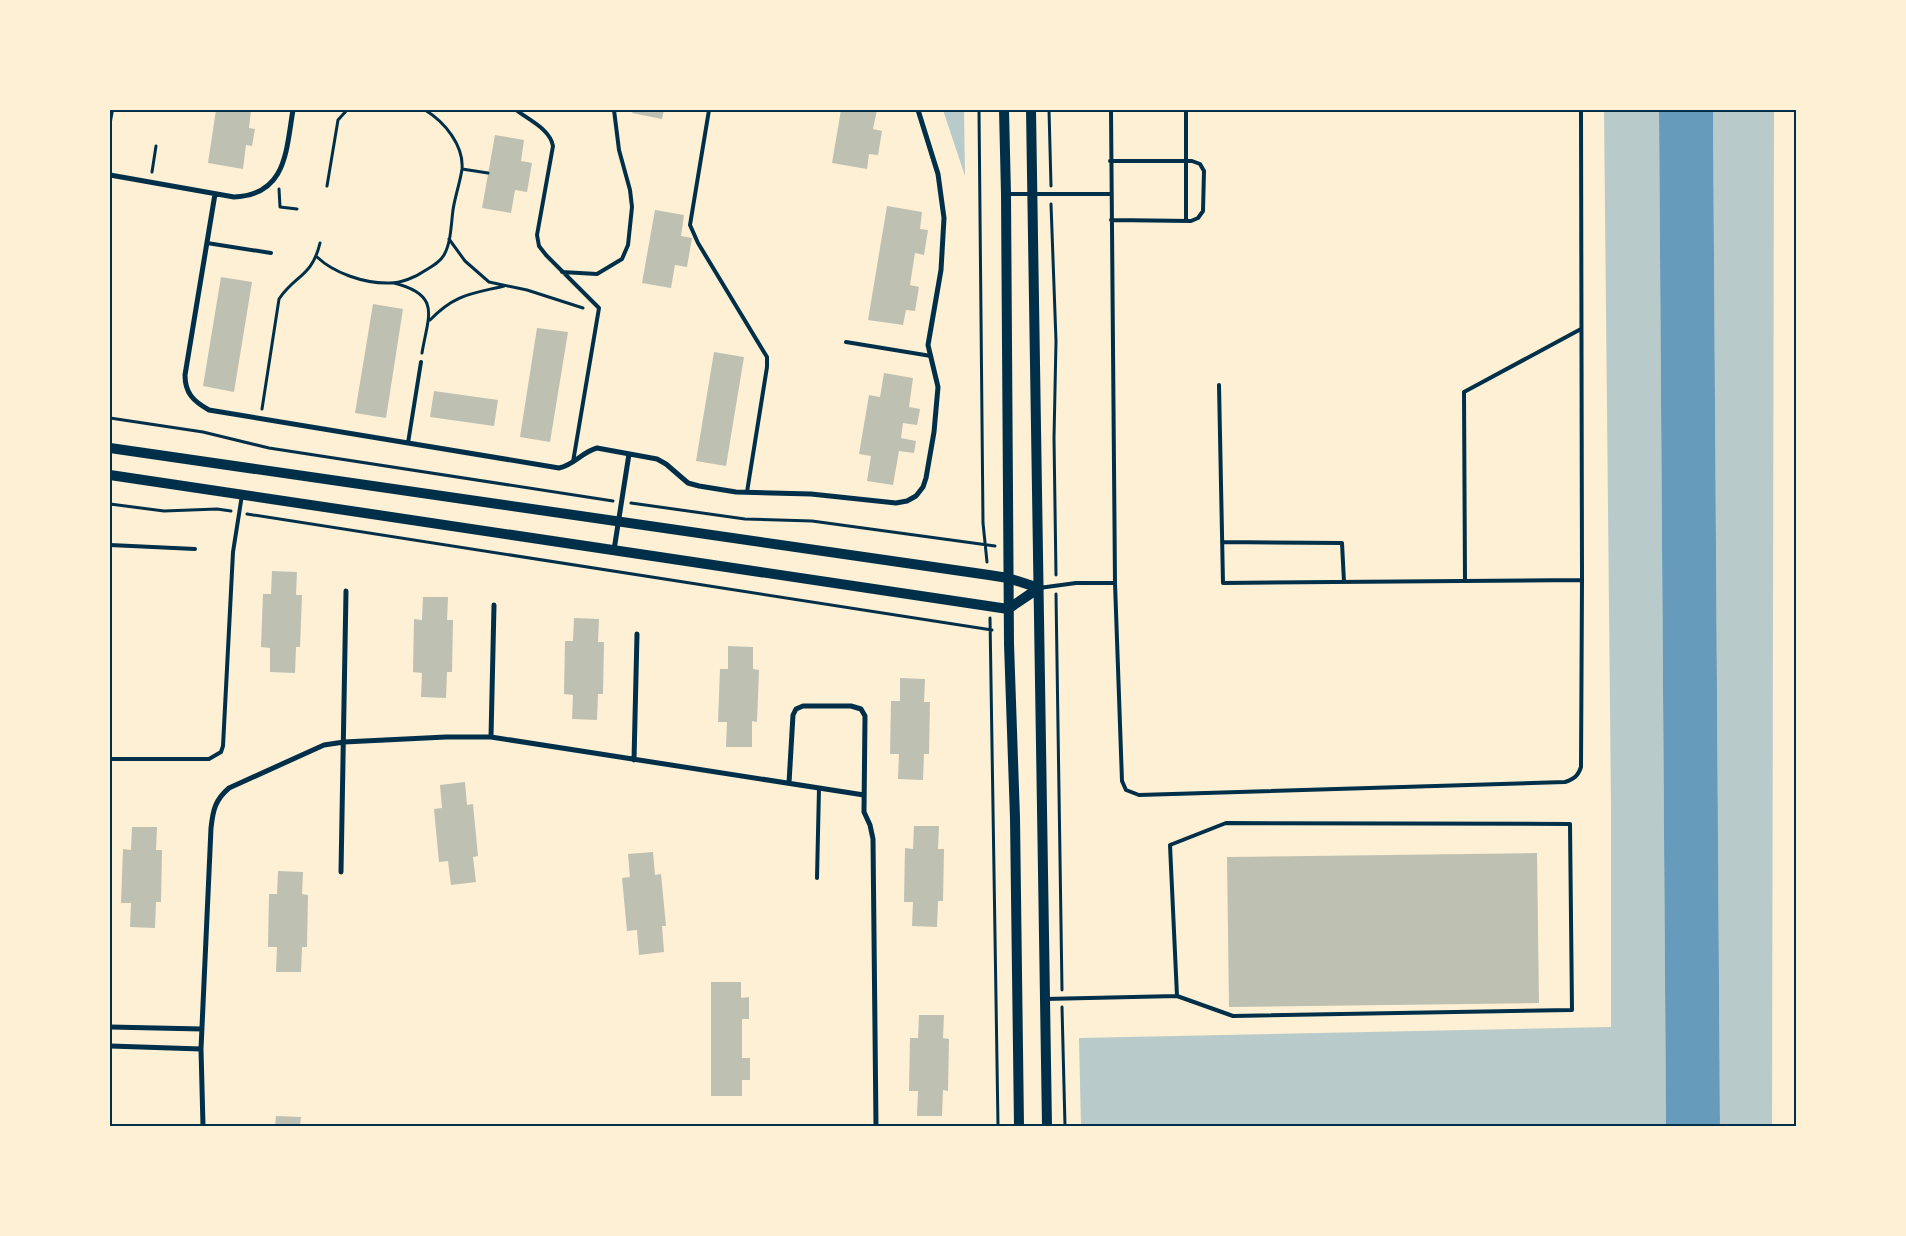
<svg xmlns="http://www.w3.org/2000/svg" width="1906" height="1236" viewBox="0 0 1906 1236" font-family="Overpass,sans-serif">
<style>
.green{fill:#b9caca}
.water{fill:#669bbc}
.building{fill:#bec0b2}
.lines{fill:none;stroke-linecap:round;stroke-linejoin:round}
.path{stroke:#003049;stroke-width:3}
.service{stroke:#003049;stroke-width:4}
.minor{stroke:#003049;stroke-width:5}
.secondary{stroke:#003049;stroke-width:10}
.neatline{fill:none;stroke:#003049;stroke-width:2}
</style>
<rect width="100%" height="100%" fill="#fdf0d5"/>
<path class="green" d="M 943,110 L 964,110 L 965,176 Z
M 1604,110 L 1659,110 L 1666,1126 L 1081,1126 L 1079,1038 L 1611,1027 L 1611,807 Z
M 1713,110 L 1774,110 L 1772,1126 L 1720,1126 Z"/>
<path class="water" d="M 1659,110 L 1713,110 L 1720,1126 L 1666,1126 Z"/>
<path class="building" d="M 216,110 L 251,110 L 249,128 L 255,129 L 252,146 L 246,145 L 243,169 L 208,163 Z
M 633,110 L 664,110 L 662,119 L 632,113 Z
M 841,110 L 877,110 L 873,129 L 882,131 L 878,155 L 869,154 L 867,169 L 832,163 Z
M 495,135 L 524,140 L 521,161 L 532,163 L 527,192 L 515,190 L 511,213 L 482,208 Z
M 887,206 L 922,212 L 920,229 L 928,230 L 924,255 L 915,253 L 910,285 L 919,287 L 915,311 L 906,310 L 903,325 L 868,320 Z
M 655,210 L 684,215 L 681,236 L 692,238 L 687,267 L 675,265 L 671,288 L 642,283 Z
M 221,277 L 252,282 L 234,392 L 203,386 Z
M 373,304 L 403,309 L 386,418 L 355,413 Z
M 537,328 L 568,332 L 550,442 L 520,437 Z
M 714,352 L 744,357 L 726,466 L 696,461 Z
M 884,373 L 913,378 L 909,407 L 920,409 L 917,425 L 903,423 L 901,438 L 916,441 L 914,453 L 899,451 L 893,485 L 867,481 L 871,456 L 859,454 L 869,395 L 880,397 Z
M 434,391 L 498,400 L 494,426 L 430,417 Z
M 272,571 L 297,572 L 296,595 L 302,595 L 300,647 L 296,647 L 295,673 L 270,672 L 270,648 L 261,647 L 263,594 L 271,594 Z
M 423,597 L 448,597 L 447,620 L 453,620 L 452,672 L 447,672 L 446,698 L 421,697 L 422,673 L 413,672 L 414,619 L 422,620 Z
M 574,618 L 599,619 L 598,642 L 604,642 L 603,694 L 598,694 L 597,720 L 572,719 L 573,695 L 564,694 L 565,641 L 573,641 Z
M 728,646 L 753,647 L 753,669 L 759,670 L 757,722 L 752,721 L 752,747 L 726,747 L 727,722 L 718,722 L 720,669 L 728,669 Z
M 900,678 L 925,679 L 924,702 L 930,702 L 929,754 L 924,754 L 923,780 L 898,779 L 899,754 L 890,754 L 891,701 L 900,701 Z
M 465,782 L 467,805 L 473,804 L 478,856 L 473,857 L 476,882 L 451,885 L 448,861 L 439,862 L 434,809 L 442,808 L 440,785 Z
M 914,826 L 939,826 L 938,849 L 944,849 L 943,901 L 938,901 L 937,927 L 912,926 L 913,902 L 904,902 L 905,848 L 913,849 Z
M 132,827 L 157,827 L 156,850 L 162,850 L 161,902 L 156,902 L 155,928 L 130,927 L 131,903 L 121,903 L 123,849 L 131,850 Z
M 653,852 L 655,875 L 661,874 L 666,926 L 662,926 L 664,952 L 639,955 L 637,930 L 627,931 L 622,878 L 630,877 L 628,854 Z
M 1537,853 L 1539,1003 L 1229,1007 L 1227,857 Z
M 278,871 L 303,872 L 302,894 L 308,895 L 307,947 L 302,947 L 301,972 L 276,972 L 277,947 L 268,947 L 269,894 L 277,894 Z
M 711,982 L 741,982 L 741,998 L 749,997 L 749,1019 L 742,1019 L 742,1058 L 750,1058 L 750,1080 L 742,1080 L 742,1096 L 711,1096 Z
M 919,1015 L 944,1015 L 943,1038 L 949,1039 L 948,1091 L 943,1090 L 942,1116 L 917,1116 L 918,1091 L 909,1091 L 910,1038 L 918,1038 Z
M 276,1116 L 301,1117 L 300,1126 L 275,1126 Z"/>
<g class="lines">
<path class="path" d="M 979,110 L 983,523 L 987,562
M 1049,110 L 1051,186
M 462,169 L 488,173
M 152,172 L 156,146
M 327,186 L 338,120 L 347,110
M 279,189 L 280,207 L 297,209
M 1051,204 L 1056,341 L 1054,438 L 1056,575
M 449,239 L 465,261 L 489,282 L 527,290 L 583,308
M 317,257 C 334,273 363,283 387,283 C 400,284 416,277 426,270 C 433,266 440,262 444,255 C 451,243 451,225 453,210 C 455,196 460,183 462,169 C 464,146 445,122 425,110
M 394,283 C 442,295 428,316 422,353
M 430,320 C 455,294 471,294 504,286
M 262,409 L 279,299 C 295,275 312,277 320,243
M 110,418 L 203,432 L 269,448 L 613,501
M 631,503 L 745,519 L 812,521 L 995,546
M 110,504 L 164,511 L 217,509 L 231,511
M 247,514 L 992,630
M 1056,594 L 1062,990
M 990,618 L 998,1126
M 1062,1007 L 1065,1126"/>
<path class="service" d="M 516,110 C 529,120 550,129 553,146 L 537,235 L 539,246 L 546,255 L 599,308 L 573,462
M 709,110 L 690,225 L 698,243 L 767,357 L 767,367 L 747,492
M 1111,110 L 1115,583 L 1122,781 L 1126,790 L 1139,795 L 1565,782 C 1574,779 1578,776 1581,767 L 1582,580 L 1581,110
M 1186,110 L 1186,221
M 110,121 L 112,110
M 1110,161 L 1192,161 L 1200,164 L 1204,171 L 1203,211 L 1198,218 L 1191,221 L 1111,220
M 1006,194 L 1110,194
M 207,243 L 271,253
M 562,272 L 597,274 L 622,259 L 628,245 L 632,207 L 630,190 L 619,150 L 614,110
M 846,342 L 931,356
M 1219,385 L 1223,583 L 1582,580
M 408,443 L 421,362
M 1222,542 L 1342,543 L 1344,582
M 110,545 L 195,549
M 1465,581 L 1464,392 L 1581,329
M 1039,588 L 1076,583 L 1115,583
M 110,759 L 209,759 L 221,752 L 223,746 L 233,552 L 242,495
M 817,878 L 819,788
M 1045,999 L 1177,996 L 1233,1016 L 1572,1010 L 1570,824 L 1226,823 L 1170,845 L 1177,996"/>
<path class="minor" d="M 110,175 L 234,197 C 287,195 286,150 293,110
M 215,194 L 185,375 C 185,393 193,401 209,410 L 559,468 C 574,465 582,452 597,448 L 657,459 L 666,464 L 688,483 L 699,486 L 736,492 L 811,494 L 896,503 L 907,501 L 916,496 L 923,487 L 926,478 L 934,432 L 938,387 L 928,345 L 941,270 L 944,218 L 938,174 L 918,110
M 614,550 L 629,454
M 491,737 L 494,605
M 634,760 L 637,634
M 789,783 L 793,715 L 796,709 L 803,706 L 851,706 L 861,709 L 865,716 L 864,812 L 870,825 L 873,839 L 876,1126
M 341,872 L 346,591
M 110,1027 L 202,1029
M 110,1046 L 201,1049
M 203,1126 L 201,1049 L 211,828 C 213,810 215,800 229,788 L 324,745 L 344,742 L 446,737 L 491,737 L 864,795"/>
<path class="secondary" d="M 1004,110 L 1006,194 L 1009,644 L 1015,818 L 1019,1126
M 1031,110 L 1047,1126
M 110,448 L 989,575 L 1008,578 L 1039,588
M 110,475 L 1008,609 L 1039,588"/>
</g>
<rect width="1906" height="1236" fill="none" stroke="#fdf0d5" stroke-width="222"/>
<rect x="111" y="111" width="1684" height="1014" class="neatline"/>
</svg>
